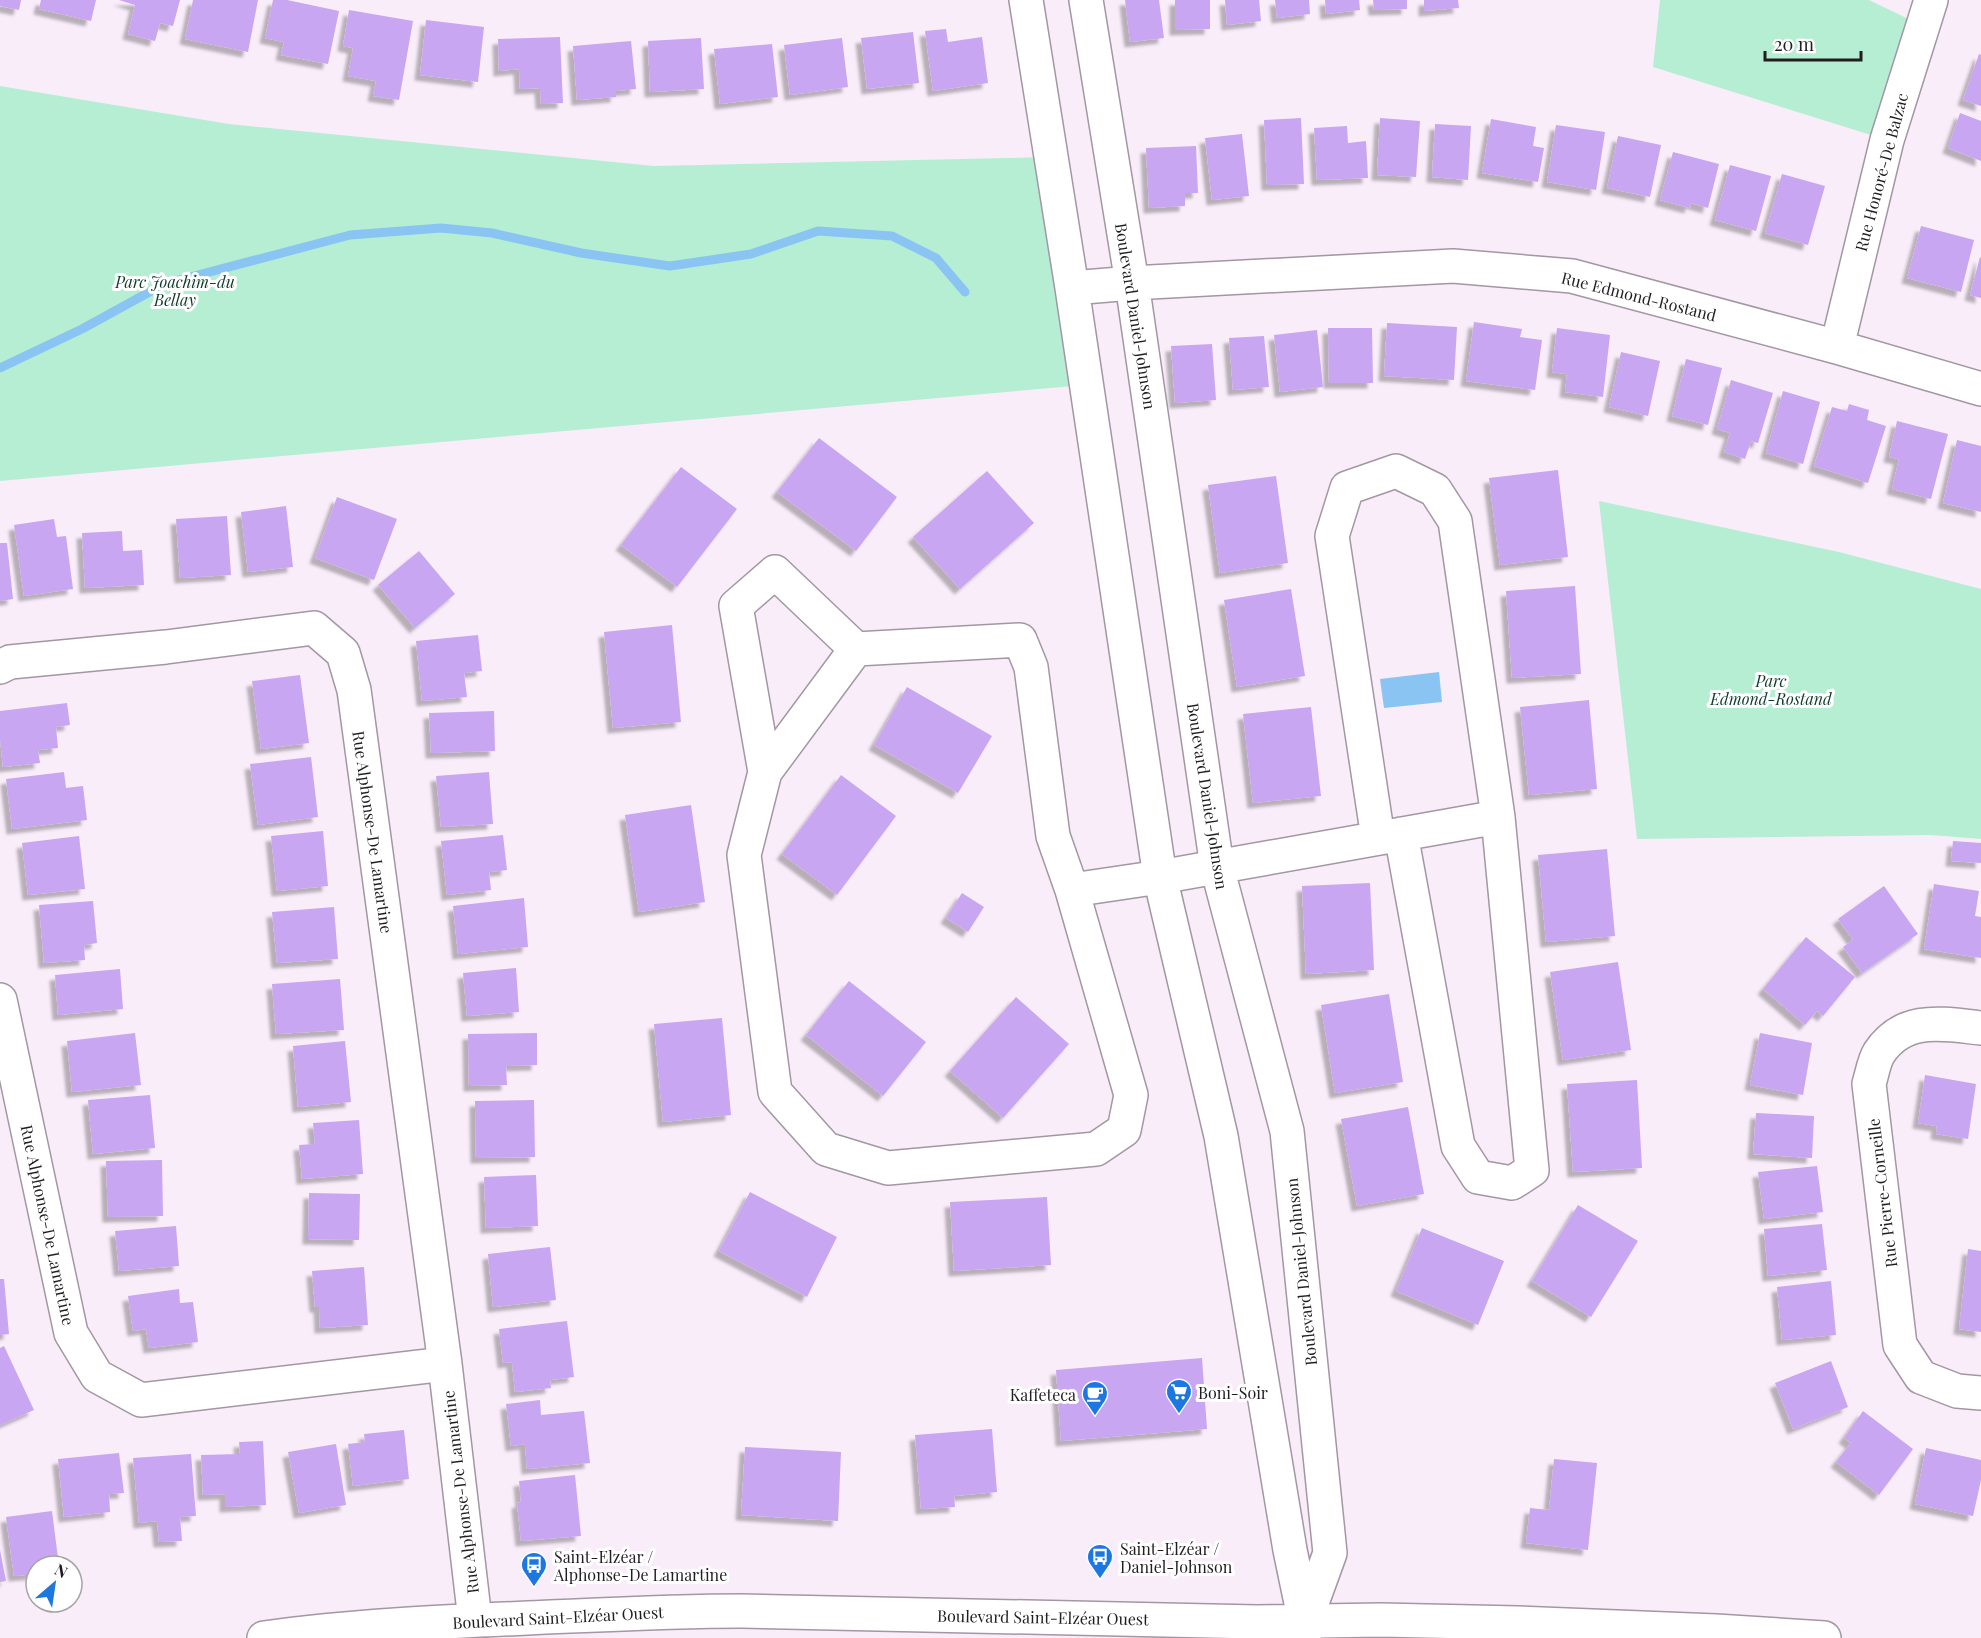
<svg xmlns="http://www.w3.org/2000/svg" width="1981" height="1638" viewBox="0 0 1981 1638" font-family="'Playfair Display',serif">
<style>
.green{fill:#b6eed3}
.water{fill:#8ac4f2}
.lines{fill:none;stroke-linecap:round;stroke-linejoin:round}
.stream{stroke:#8ac4f2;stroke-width:9}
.building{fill:#c8a6f2;filter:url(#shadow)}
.minor-casing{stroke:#a297a3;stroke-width:36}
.minor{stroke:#fff;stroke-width:33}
.labels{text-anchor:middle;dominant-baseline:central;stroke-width:6;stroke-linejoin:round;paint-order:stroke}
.street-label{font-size:16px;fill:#211d21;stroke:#fff}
.park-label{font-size:16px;font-style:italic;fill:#0e3a29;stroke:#fff}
.poi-label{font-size:16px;fill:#211d21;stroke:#fff;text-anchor:start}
</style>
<defs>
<filter id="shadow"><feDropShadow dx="-5.5" dy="5.5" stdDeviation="1.5" flood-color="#0004"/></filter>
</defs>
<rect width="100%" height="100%" fill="#f9edfa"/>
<path class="green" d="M 1660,0 L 1869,0 L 1923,26 L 1887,140 L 1653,67 Z
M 0,86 L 229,124 L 654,166 L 1050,157 L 1085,385 L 0,481 Z
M 1599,501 L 1839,552 L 1981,589 L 1981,839 L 1931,835 L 1637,839 Z"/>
<path class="water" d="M 1439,672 L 1442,702 L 1384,708 L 1380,679 Z"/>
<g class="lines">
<path class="stream" d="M 0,368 L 82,329 L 164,284 L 350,235 L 441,228 L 492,233 L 581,253 L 670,266 L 751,254 L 818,231 L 892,236 L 936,258 L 965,292"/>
</g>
<path class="building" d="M 0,0 L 21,0 L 19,10 L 0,6 Z
M 41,0 L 96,0 L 91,21 L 39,9 Z
M 119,0 L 180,0 L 173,26 L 160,23 L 155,41 L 128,34 L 135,5 Z
M 193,0 L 258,0 L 248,52 L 185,39 Z
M 273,0 L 287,0 L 339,11 L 328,64 L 281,55 L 284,42 L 265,38 Z
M 1125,0 L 1159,0 L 1164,38 L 1130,42 Z
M 1175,0 L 1210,0 L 1210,29 L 1175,30 Z
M 1225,0 L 1259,0 L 1261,21 L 1227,25 Z
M 1275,0 L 1309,0 L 1310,14 L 1277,18 Z
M 1325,0 L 1359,0 L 1360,10 L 1326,14 Z
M 1373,0 L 1407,0 L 1407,9 L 1374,10 Z
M 1424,0 L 1458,0 L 1459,8 L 1424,11 Z
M 349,10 L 413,21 L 399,100 L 373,96 L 376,81 L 348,76 L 353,48 L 343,46 Z
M 426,20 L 484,27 L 478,82 L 420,75 Z
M 946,29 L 948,42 L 982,37 L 988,83 L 933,91 L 925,31 Z
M 913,32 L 919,83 L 867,89 L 861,38 Z
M 560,37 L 563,103 L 541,104 L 540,88 L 520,89 L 519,69 L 499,71 L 498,39 Z
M 701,38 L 704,89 L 650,92 L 648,41 Z
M 842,38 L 848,87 L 790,95 L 784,45 Z
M 631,41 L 636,89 L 616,91 L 616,97 L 577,100 L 573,46 Z
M 772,44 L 778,97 L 720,104 L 714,49 Z
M 1979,54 L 1981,55 L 1981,106 L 1963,100 Z
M 1960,113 L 1981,121 L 1981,161 L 1948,148 Z
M 1301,118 L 1304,184 L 1267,185 L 1264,120 Z
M 1380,118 L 1420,121 L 1416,177 L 1377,175 Z
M 1491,119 L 1536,127 L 1533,146 L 1544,148 L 1538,182 L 1482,173 Z
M 1435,124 L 1471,126 L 1468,180 L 1432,177 Z
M 1556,125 L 1605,132 L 1596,190 L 1547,182 Z
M 1347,126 L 1348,143 L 1366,141 L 1368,178 L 1317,180 L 1314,128 Z
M 1242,134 L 1249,196 L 1212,200 L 1205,138 Z
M 1618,136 L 1661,145 L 1650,197 L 1607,188 Z
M 1196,146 L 1198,193 L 1185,193 L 1185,206 L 1149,208 L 1146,148 Z
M 1673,152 L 1719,164 L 1708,208 L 1691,203 L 1690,208 L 1660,200 Z
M 1730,165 L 1771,176 L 1756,231 L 1715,220 Z
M 1782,174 L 1825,186 L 1808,245 L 1765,233 Z
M 1921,226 L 1974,240 L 1961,292 L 1907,278 Z
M 1980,257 L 1981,258 L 1981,298 L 1970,295 Z
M 1474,322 L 1522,329 L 1520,337 L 1542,340 L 1535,390 L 1466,381 Z
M 1387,323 L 1457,327 L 1454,380 L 1384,376 Z
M 1328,328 L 1372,328 L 1373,383 L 1329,383 Z
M 1557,328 L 1610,335 L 1603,397 L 1565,392 L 1567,374 L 1552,372 Z
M 1317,330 L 1323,387 L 1280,392 L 1274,335 Z
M 1264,336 L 1269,387 L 1233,390 L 1229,338 Z
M 1212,344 L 1216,400 L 1175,403 L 1171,346 Z
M 1621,352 L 1660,361 L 1648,416 L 1609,407 Z
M 1686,359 L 1722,368 L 1708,425 L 1672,416 Z
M 1731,380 L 1773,393 L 1758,443 L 1751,441 L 1745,459 L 1724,452 L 1730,433 L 1717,429 Z
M 1783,391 L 1820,402 L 1803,464 L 1766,453 Z
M 1849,404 L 1869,410 L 1867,420 L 1886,426 L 1868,483 L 1814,466 L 1832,407 L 1847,411 Z
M 1897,421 L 1948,434 L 1931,499 L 1892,489 L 1899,459 L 1889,457 Z
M 819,438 L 897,497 L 856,551 L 777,492 Z
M 1957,440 L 1981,446 L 1981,512 L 1943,503 Z
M 681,467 L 737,509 L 677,587 L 621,545 Z
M 1558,470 L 1568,557 L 1500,565 L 1489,478 Z
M 987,471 L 1034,523 L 960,589 L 913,537 Z
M 1276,476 L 1288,563 L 1220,573 L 1208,485 Z
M 337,497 L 397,519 L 374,580 L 315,558 Z
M 286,506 L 293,567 L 248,572 L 241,512 Z
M 227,516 L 231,575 L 180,578 L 176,519 Z
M 54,519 L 57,537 L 66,536 L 73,589 L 24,596 L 14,525 Z
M 122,531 L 123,551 L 142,550 L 144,585 L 85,588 L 82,533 Z
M 0,543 L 7,543 L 13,599 L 0,601 Z
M 419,551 L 455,594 L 415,628 L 378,585 Z
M 1575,586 L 1581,674 L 1512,678 L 1506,591 Z
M 1291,589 L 1305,676 L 1237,687 L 1224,600 Z
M 672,625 L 681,722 L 613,728 L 604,632 Z
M 478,635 L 482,671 L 464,673 L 467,697 L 422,701 L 416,641 Z
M 300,675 L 309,743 L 261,749 L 252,681 Z
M 907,687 L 992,736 L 958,793 L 874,745 Z
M 1589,700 L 1597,789 L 1529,795 L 1520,707 Z
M 67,703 L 70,725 L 56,727 L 58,748 L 38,750 L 40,763 L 3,767 L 0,738 L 0,711 Z
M 1311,707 L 1321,796 L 1253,803 L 1243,714 Z
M 494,711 L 495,751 L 431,753 L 429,713 Z
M 311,757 L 318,817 L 258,825 L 250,764 Z
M 64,772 L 66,788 L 83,786 L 87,820 L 12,829 L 6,779 Z
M 489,772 L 493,824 L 441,827 L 436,776 Z
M 841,775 L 896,816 L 837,895 L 782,854 Z
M 691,805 L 705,902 L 639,912 L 625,815 Z
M 323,831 L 328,886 L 277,891 L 271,836 Z
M 503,835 L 507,870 L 489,872 L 491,890 L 447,895 L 441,841 Z
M 79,836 L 85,889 L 28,895 L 22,843 Z
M 1953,841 L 1981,843 L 1981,863 L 1951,861 Z
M 1607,849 L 1615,936 L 1546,942 L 1538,855 Z
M 1370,883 L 1374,970 L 1306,974 L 1302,886 Z
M 1934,884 L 1979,891 L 1975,916 L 1981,917 L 1981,958 L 1924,949 Z
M 1884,886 L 1918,934 L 1862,973 L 1843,947 L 1853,940 L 1838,919 Z
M 962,893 L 984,907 L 968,932 L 946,918 Z
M 524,898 L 528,947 L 458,954 L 453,906 Z
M 93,901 L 97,943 L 84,945 L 85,960 L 44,963 L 39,905 Z
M 334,907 L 338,959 L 277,963 L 272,912 Z
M 1806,937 L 1855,977 L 1823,1016 L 1817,1011 L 1805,1025 L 1763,989 Z
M 1618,962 L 1631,1050 L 1563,1060 L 1550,972 Z
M 516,968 L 519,1012 L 467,1016 L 463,973 Z
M 120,969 L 123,1009 L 58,1015 L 55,975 Z
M 340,979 L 344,1030 L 276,1034 L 272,984 Z
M 849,981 L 926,1042 L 883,1096 L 806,1035 Z
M 1389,994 L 1403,1082 L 1335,1093 L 1321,1005 Z
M 1016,997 L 1069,1044 L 1003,1118 L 950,1071 Z
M 722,1018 L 731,1115 L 663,1122 L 654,1024 Z
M 135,1033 L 141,1085 L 72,1092 L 67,1041 Z
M 537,1033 L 537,1065 L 506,1066 L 507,1085 L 469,1086 L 468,1034 Z
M 1760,1033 L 1812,1043 L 1803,1095 L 1750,1085 Z
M 345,1041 L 351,1102 L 298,1107 L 293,1046 Z
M 1925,1075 L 1976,1084 L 1968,1139 L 1936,1134 L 1937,1126 L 1918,1123 Z
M 1637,1080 L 1642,1168 L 1573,1172 L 1567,1084 Z
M 150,1095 L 155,1148 L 93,1154 L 88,1100 Z
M 534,1100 L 535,1157 L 476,1158 L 475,1101 Z
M 1408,1107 L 1424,1194 L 1357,1206 L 1341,1119 Z
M 1756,1113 L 1814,1116 L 1812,1158 L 1753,1154 Z
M 359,1120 L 363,1174 L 302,1179 L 299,1145 L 315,1144 L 313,1123 Z
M 162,1160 L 163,1216 L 108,1217 L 106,1161 Z
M 1817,1166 L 1823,1212 L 1764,1219 L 1758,1172 Z
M 536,1175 L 538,1226 L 486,1228 L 484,1177 Z
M 750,1192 L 837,1237 L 807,1297 L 719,1251 Z
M 309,1193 L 360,1194 L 359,1240 L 308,1239 Z
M 1047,1197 L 1051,1265 L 954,1271 L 950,1202 Z
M 1578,1205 L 1638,1241 L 1591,1317 L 1532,1281 Z
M 1822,1224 L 1827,1270 L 1768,1276 L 1764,1229 Z
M 176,1226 L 179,1266 L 119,1271 L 115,1231 Z
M 1422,1228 L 1504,1261 L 1478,1325 L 1396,1291 Z
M 550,1247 L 556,1300 L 493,1307 L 488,1254 Z
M 1968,1249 L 1981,1251 L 1981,1332 L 1959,1329 Z
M 364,1267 L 368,1325 L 320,1328 L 319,1307 L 315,1307 L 312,1271 Z
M 0,1279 L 4,1279 L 9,1334 L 0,1335 Z
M 1831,1281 L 1836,1335 L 1782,1340 L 1777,1287 Z
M 179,1289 L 180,1303 L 193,1302 L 198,1342 L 149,1348 L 146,1329 L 133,1331 L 128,1296 Z
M 567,1321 L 574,1377 L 550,1380 L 551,1388 L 515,1392 L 512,1362 L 503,1363 L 499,1329 Z
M 4,1346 L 34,1410 L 0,1425 L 0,1348 Z
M 1202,1358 L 1207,1429 L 1061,1441 L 1056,1370 Z
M 1831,1361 L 1848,1407 L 1793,1429 L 1775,1383 Z
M 540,1400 L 541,1415 L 584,1411 L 590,1463 L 527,1469 L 525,1444 L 511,1446 L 506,1404 Z
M 1863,1411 L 1913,1449 L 1879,1495 L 1836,1462 L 1851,1443 L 1844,1438 Z
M 992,1429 L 997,1492 L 954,1496 L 955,1507 L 921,1509 L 915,1435 Z
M 404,1430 L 409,1479 L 353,1486 L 348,1444 L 365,1442 L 364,1434 Z
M 263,1441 L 266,1505 L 225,1507 L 225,1494 L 203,1495 L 201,1455 L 240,1454 L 239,1442 Z
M 336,1444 L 346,1505 L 299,1513 L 288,1452 Z
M 745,1447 L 841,1452 L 838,1521 L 741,1515 Z
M 1926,1448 L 1981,1460 L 1981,1480 L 1973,1516 L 1915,1504 Z
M 119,1453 L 124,1493 L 109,1494 L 110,1512 L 64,1517 L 58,1459 Z
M 191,1454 L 196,1516 L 180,1517 L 182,1541 L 159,1542 L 157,1521 L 139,1523 L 133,1458 Z
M 1554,1459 L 1597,1463 L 1588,1550 L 1526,1543 L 1530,1508 L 1549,1510 Z
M 575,1475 L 581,1536 L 521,1541 L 517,1503 L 521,1502 L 519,1481 Z
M 52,1511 L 59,1566 L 36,1566 L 36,1574 L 14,1576 L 6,1517 Z
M 0,1550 L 6,1581 L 0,1582 Z"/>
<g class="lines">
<defs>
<path id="minor" d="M 1026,0 L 1072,288 L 1160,877 L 1221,1136 L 1290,1550 L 1305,1622 L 1304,1638
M 1086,0 L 1132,283 L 1217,867 L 1287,1131 L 1330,1553 L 1305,1622
M 1072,288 L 1132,283 L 1453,266 L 1572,276 L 1837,347 L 1981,389
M 1837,347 L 1887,140 L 1931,0
M 1020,640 L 1031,667 L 1053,836 L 1072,890 L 1131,1095 L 1124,1130 L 1096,1149 L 888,1168 L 826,1149 L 775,1092 L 744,855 L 765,772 L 856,649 Z
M 0,667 L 10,662 L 166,647 L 314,628 L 343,653 L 354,690 L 445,1364 L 475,1620
M 765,772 L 736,606 L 775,572 L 856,649
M 1378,838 L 1332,536 L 1347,488 L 1396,471 L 1435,490 L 1455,521 L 1498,817 L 1532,1170 L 1512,1183 L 1478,1177 L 1458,1146 L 1401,834
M 1072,890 L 1160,877 L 1498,817
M 0,1000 L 71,1333 L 97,1376 L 141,1400 L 445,1364
M 1981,1028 C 1943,1024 1904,1015 1879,1053 C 1874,1061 1872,1074 1869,1084 L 1900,1345 L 1921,1377 L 1957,1391 L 1981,1393
M 264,1638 C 351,1626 439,1622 528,1618 C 599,1615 670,1611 742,1611 L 1257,1622 L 1381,1620 L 1518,1623 L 1716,1631 L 1824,1638"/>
</defs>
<use href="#minor" class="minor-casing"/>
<use href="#minor" class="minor"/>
</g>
<defs>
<symbol id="supermarket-pin" viewBox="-11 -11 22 30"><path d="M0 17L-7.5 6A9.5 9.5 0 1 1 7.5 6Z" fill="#1d77e1" stroke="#fff"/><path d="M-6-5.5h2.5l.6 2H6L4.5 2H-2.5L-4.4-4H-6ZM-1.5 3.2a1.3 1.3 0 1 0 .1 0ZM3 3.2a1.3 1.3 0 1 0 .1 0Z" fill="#fff"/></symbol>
<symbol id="cafe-pin" viewBox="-11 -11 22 30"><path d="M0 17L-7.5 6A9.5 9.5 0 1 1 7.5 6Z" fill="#1d77e1" stroke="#fff"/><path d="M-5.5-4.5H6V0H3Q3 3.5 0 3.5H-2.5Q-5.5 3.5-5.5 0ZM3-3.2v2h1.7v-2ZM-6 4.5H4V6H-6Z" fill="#fff"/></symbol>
<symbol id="bus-pin" viewBox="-11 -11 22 30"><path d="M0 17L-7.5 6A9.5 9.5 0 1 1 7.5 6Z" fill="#1d77e1" stroke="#fff"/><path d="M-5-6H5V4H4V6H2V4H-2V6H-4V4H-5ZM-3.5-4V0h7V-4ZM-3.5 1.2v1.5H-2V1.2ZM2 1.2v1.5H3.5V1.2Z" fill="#fff"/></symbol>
</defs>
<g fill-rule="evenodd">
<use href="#supermarket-pin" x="1164" y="1377" width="30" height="40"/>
<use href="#cafe-pin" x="1080" y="1379" width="30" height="40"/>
<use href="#bus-pin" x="1085" y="1542" width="30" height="40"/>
<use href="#bus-pin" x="519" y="1550" width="30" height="40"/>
</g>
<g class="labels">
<g class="street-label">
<text transform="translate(1881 172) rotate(-75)">Rue Honoré-De Balzac</text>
<text transform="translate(1639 296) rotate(14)">Rue Edmond-Rostand</text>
<text transform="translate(1136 316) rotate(81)">Boulevard Daniel-Johnson</text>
<text transform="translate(1208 796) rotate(81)">Boulevard Daniel-Johnson</text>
<text transform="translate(373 832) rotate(82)">Rue Alphonse-De Lamartine</text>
<text transform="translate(1882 1193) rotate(-97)">Rue Pierre-Corneille</text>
<text transform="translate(48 1225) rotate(78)">Rue Alphonse-De Lamartine</text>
<text transform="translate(1301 1272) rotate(-96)">Boulevard Daniel-Johnson</text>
<text transform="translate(460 1492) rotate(-97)">Rue Alphonse-De Lamartine</text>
<text transform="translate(558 1617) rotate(-3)">Boulevard Saint-Elzéar Ouest</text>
<text transform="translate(1043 1617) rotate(1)">Boulevard Saint-Elzéar Ouest</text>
</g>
<g class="park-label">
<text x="175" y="281">Parc Joachim-du<tspan x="175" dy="18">Bellay</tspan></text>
<text x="1771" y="680">Parc<tspan x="1771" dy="18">Edmond-Rostand</tspan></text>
</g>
<g class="poi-label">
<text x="1198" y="1392">Boni-Soir</text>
<text x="1076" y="1394" text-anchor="end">Kaffeteca</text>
<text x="1120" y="1548">Saint-Elzéar /<tspan x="1120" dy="18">Daniel-Johnson</tspan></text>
<text x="554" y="1556">Saint-Elzéar /<tspan x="554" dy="18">Alphonse-De Lamartine</tspan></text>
</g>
</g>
<g transform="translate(54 1584) rotate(29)"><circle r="28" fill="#ffffff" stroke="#a6a5a6" stroke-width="1.5"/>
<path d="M0-4.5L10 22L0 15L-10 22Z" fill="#1d77e1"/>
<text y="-9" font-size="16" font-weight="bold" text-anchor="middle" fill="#211d21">N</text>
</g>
<path d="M1765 51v9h96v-9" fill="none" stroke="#211d21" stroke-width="3"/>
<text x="1774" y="51" font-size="18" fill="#211d21" stroke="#ffffff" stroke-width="4.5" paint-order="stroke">20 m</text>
</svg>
